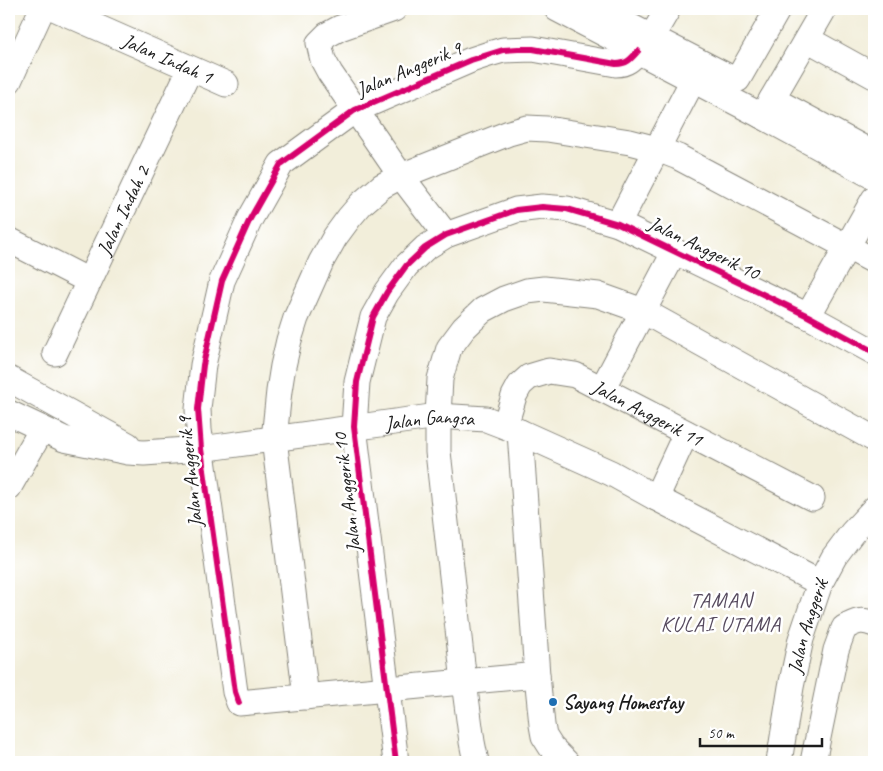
<svg xmlns="http://www.w3.org/2000/svg" width="883" height="771" viewBox="0 0 883 771" font-family="Caveat,sans-serif">
<style>
.lines{fill:none;stroke-linecap:round;stroke-linejoin:round}
.minor-casing{stroke:#87857b;stroke-width:27}
.minor{stroke:#fff;stroke-width:25}
.cycleway-casing{stroke:#fff;stroke-width:9}
.cycleway{stroke:#d6006c;stroke-width:6}
.poi-dot{fill:#1f6fb2;stroke:#fff;stroke-width:2}
.labels{text-anchor:middle;dominant-baseline:central;stroke-width:5;stroke-linejoin:round;paint-order:stroke}
.street-label{font-size:20px;fill:#1c1c1c;stroke:#fff}
.poi-label{font-size:20px;font-weight:bold;fill:#1c1c1c;stroke:#fff;text-anchor:start}
.neighbourhood-label{font-size:21px;letter-spacing:1px;fill:#564a5e;stroke:#fff}
</style>
<rect width="100%" height="100%" fill="#fff"/>
<filter id="ink" filterUnits="userSpaceOnUse"><feTurbulence type="fractalNoise" baseFrequency=".02" numOctaves="2"/><feDisplacementMap in="SourceGraphic" scale="10" xChannelSelector="R" yChannelSelector="G"/><feConvolveMatrix kernelMatrix="1 2 1 2 8 2 1 2 1" color-interpolation-filters="sRGB"/></filter>
<filter id="wash" filterUnits="userSpaceOnUse"><feTurbulence type="fractalNoise" baseFrequency=".0096" numOctaves="4" result="noise"/><feDisplacementMap in="SourceGraphic" scale="20" xChannelSelector="R" yChannelSelector="G"/><feGaussianBlur stdDeviation="1.12" result="paint"/><feColorMatrix in="noise" values="0 0 0 0 0 0 0 0 0 0 0 0 0 0 0 0 0 1.4 0 .05"/><feComposite in="paint" operator="in"/></filter>
<g filter="url(#wash)">
<rect width="100%" height="100%" fill="#f2eeda"/>
</g>
<g filter="url(#ink)">
<g class="lines">
<defs>
<g id="minor">
<path id="s1" d="M 56,9 L 226,84"/>
<path d="M 394,9 L 340,28 L 327,35 L 319,43 L 323,60 L 330,73 L 401,176 L 446,235"/>
<path d="M 557,9 L 762,116 L 874,177"/>
<path d="M 597,9 L 731,78 L 738,79 L 778,9"/>
<path d="M 651,38 L 668,9"/>
<path d="M 807,39 L 874,76"/>
<path d="M 9,81 L 42,9"/>
<path d="M 772,99 L 874,154"/>
<path d="M 762,116 L 824,9"/>
<path d="M 618,224 L 693,80"/>
<path d="M 9,240 L 89,281"/>
<path d="M 808,316 L 874,199"/>
<path id="s2" d="M 55,353 L 190,69"/>
<path d="M 9,379 L 128,445"/>
<path d="M 602,389 L 675,251"/>
<path id="s3" d="M 9,413 L 64,439 L 128,452 L 144,453 L 201,449 L 438,416 L 486,419 L 520,432 L 611,473 L 656,498 L 820,583"/>
<path id="s4" d="M 505,426 L 514,396 L 520,385 L 529,377 L 549,371 L 575,375 L 812,498"/>
<path d="M 520,432 L 537,675 L 542,725 L 544,736 L 551,747 L 566,762"/>
<path d="M 9,487 L 42,429"/>
<path d="M 656,498 L 686,433"/>
<path d="M 537,675 L 239,703 L 235,692 L 199,430 L 198,409 L 203,365 L 222,281 L 250,219 L 281,164 L 355,110 L 471,60 L 489,54 L 503,50 L 533,49 L 616,64 C 627,64 631,59 638,51"/>
<path d="M 306,697 L 274,439 L 279,391 L 283,366 L 289,340 L 296,318 L 321,262 L 335,237 L 349,218 L 361,204 L 382,186 L 401,176 L 509,133 L 527,128 L 547,129 L 630,142 L 657,149 L 678,157 L 874,261"/>
<path d="M 396,762 L 354,427 L 357,382 L 373,317 L 387,292 L 406,266 L 425,248 L 446,235 L 516,210 L 542,207 L 567,209 L 618,224 L 808,316 L 874,352"/>
<path d="M 476,762 L 472,742 L 464,682 L 438,452 L 438,416 L 440,379 L 449,348 L 464,328 L 483,310 L 504,299 L 527,291 L 544,289 L 598,295 L 643,311 L 874,439"/>
<path id="s5" d="M 779,762 L 791,687 L 801,639 L 820,583 L 834,557 L 852,533 L 874,509"/>
<path d="M 813,762 L 836,650 L 844,628 C 856,621 862,619 874,624"/>
</g>
</defs>
<use href="#minor" class="minor-casing"/>
<use href="#minor" class="minor"/>
<defs>
<path id="cycleway" d="M 239,703 L 235,692 L 201,449 L 198,409 L 203,365 L 222,281 L 250,219 L 281,164 L 355,110 L 471,60 L 503,50 L 518,49 L 533,49 L 616,64 C 627,64 631,59 638,51
M 396,762 L 354,427 L 357,382 L 373,317 L 387,292 L 406,266 L 425,248 L 446,235 L 516,210 L 542,207 L 567,209 L 618,224 L 808,316 L 874,352"/>
</defs>
<use href="#cycleway" class="cycleway-casing"/>
<use href="#cycleway" class="cycleway"/>
</g>
</g>
<circle class="poi-dot" cx="553" cy="702" r="5"/>
<g class="labels">
<g class="street-label">
<text stroke="none"><textPath href="#s1" startOffset="122">Jalan Indah 1</textPath></text>
<text transform="translate(409 69) rotate(-23)">Jalan Anggerik 9</text>
<text stroke="none"><textPath href="#s2" startOffset="158">Jalan Indah 2</textPath></text>
<text transform="translate(704 248) rotate(26)">Jalan Anggerik 10</text>
<text stroke="none"><textPath href="#s4" startOffset="185">Jalan Anggerik 11</textPath></text>
<text stroke="none"><textPath href="#s3" startOffset="430">Jalan Gangsa</textPath></text>
<text transform="translate(190 472) rotate(-96)">Jalan Anggerik 9</text>
<text transform="translate(347 493) rotate(-97)">Jalan Anggerik 10</text>
<text stroke="none"><textPath href="#s5" startOffset="139">Jalan Anggerik</textPath></text>
</g>
<g class="poi-label">
<text x="563" y="702">Sayang Homestay</text>
</g>
<g class="neighbourhood-label">
<text x="721" y="600">TAMAN<tspan x="721" dy="24">KULAI UTAMA</tspan></text>
</g>
</g>
<rect width="883" height="771" fill="none" stroke="#fff" stroke-width="30"/>
<path d="M700 738v8h122v-8" fill="none" stroke="#1c1c1c" stroke-width="2.5"/>
<text x="708" y="738" font-size="15" fill="#1c1c1c" stroke="#ffffff" stroke-width="4" paint-order="stroke">50 m</text>
</svg>
